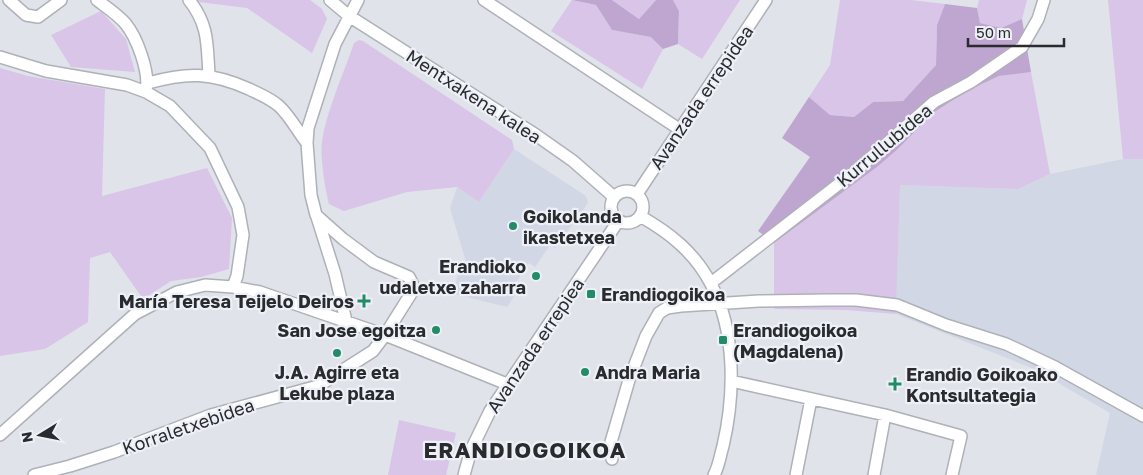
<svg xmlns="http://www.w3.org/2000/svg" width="1143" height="475" viewBox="0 0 1143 475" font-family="'Golos Text',sans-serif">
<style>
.built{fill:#d2d7e5}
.green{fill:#d8c5e7}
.forest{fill:#bfa6d1}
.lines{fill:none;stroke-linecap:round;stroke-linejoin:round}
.street-casing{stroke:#afb1b8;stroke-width:14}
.street{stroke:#fff;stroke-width:11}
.poi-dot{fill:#238b67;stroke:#edf0f7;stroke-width:2}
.labels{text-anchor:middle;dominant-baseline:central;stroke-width:4.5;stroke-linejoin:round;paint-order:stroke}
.street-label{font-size:18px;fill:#2a2b2e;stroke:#edf0f7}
.poi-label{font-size:18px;font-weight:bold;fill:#2a2b2e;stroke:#edf0f7;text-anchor:start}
.district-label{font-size:22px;font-weight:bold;letter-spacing:1px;fill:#2a2b2e;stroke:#edf0f7}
</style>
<rect width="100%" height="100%" fill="#e0e3ea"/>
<path class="built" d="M 514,149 L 586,196 L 588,203 L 555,248 L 550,245 L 535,267 L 529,263 L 514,285 L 519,289 L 507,307 L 454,294 L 457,277 L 466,262 L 450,208 L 457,187 L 479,202 Z
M 1123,159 L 1143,159 L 1143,475 L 1096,475 L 1110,413 L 1034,369 L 896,314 L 900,185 L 1018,189 L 1050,174 Z"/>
<path class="green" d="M 197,0 L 310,0 L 322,9 L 327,19 L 312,53 L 247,8 L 199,2 Z
M 572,0 L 596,5 L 612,30 L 652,37 L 663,49 L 642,89 L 551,31 Z
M 612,0 L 656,0 L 639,19 Z
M 673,0 L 740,0 L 702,59 L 678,44 L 679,11 Z
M 840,0 L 911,0 L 945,4 L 937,25 L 936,65 L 903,101 L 873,102 L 854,117 L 830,115 L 809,97 L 830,65 Z
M 979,0 L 1027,0 L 1022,19 L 1001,28 L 980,23 L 977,8 Z
M 1108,0 L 1143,0 L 1143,159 L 1123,159 Z
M 101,11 L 126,39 L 135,72 L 71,67 L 51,35 Z
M 359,40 L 363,41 L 512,140 L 514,149 L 479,202 L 457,187 L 407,192 L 344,211 L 329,204 C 325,189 320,157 322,142 C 326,112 344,73 354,43 Z
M 0,68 L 28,76 L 105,89 L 102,196 L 207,168 L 232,218 L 229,269 L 201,277 L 171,281 L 143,299 L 110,252 L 90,258 L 88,322 L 45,349 L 0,356 Z
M 1031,72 L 1050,174 L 1018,189 L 900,185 L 896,314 L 846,310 L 774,309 L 774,243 L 877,167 L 899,148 L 933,113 L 967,91 L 999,76 Z
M 399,420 L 456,433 L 446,475 L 388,475 Z"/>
<path class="forest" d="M 572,0 L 612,0 L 639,19 L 656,0 L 673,0 L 679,11 L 678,44 L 663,49 L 651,37 L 612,30 L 596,5 Z
M 945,4 L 977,8 L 980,23 L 1001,28 L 1022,19 L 1031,72 L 999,76 L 967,91 L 933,113 L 899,148 L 877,167 L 774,243 L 758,231 L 810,157 L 782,138 L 809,97 L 830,115 L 854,117 L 873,102 L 903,101 L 936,65 L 937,25 Z"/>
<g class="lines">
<defs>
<path id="street" d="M 9,0 L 26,15 L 38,17 L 61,0
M 97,0 C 106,7 117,14 125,23 C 137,37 150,73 146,90
M 189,0 C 209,25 207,45 209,75
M 330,0 L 349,16 L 536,135 L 573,161 L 614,197
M 484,0 L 679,129
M 0,57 L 46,71 L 127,85 L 146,92 L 170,106 L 210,148 L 238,207 L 243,235 L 237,276 L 233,287
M 148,83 C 187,72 211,72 249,89 C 259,94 270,98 279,106 C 290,116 298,132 307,143
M611 207a16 16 0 1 1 32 0a16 16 0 1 1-32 0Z
M 637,194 L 766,0
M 640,216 C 670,233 695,253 711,284 C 736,331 735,395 723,446 C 720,456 719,466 714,475
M 317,217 L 335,274 L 346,321
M 711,283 L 853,173 L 934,102 L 971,82 L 1022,47 L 1038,19 L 1044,0
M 731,381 L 885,415 L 961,436 L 952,475
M 0,435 L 135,314 L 177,292 L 205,285 L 233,287 L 260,292 L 385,335 L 507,384
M 612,459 L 611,442 L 629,380 L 646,336 L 659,313 L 667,308 L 681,306 L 759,301 L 828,300 L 856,300 L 897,305 L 946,325 L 1006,344 L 1055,367 L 1143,416
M 34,475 L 70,466 L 114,452 L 211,415 L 318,386 L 373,351 L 385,335 L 412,292 L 412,283 L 409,277 L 374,262 L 343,239 L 316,215 L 311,195 L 307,143 L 308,128 L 335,44 L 358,0
M 464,475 L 471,450 L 490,411 L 619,220
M 796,475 L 811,399
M 874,475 L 885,415"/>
</defs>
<use href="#street" class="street-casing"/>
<use href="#street" class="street"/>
</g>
<g class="poi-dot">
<circle cx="513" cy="226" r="5"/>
<circle cx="536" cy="276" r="5"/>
<rect x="586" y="289" width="10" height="10" rx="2.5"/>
<path d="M361.5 293.5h5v5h5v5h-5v5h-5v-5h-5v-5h5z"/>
<circle cx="436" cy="330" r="5"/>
<rect x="718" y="335" width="10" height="10" rx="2.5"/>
<circle cx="337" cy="353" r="5"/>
<circle cx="585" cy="372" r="5"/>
<path d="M892.5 376.5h5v5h5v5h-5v5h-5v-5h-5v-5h5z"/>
</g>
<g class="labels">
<g class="street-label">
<text transform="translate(474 96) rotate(33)">Mentxakena kalea</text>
<text transform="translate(701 97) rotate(-56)">Avanzada errepidea</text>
<text transform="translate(884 145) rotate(-40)">Kurrullubidea</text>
<text transform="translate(535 345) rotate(-56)">Avanzada errepiea</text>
<text transform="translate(188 426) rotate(-19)">Korraletxebidea</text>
</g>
<g class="poi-label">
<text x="523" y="216">Goikolanda<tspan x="523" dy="21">ikastetxea</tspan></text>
<text x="526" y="266" text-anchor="end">Erandioko<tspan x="526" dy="21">udaletxe zaharra</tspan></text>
<text x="601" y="294">Erandiogoikoa</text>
<text x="354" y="301" text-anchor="end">María Teresa Teijelo Deiros</text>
<text x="426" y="330" text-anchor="end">San Jose egoitza</text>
<text x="733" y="330">Erandiogoikoa<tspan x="733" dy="21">(Magdalena)</tspan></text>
<text x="337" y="372" text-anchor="middle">J.A. Agirre eta<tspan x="337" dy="21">Lekube plaza</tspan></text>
<text x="595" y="372">Andra Maria</text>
<text x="906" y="374">Erandio Goikoako<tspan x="906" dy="21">Kontsultategia</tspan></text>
</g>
<g class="district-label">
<text x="525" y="449">ERANDIOGOIKOA</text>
</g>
</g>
<g transform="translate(40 435) rotate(260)" stroke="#edf0f7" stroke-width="4" paint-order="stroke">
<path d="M0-4L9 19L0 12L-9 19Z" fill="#2a2b2e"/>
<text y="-8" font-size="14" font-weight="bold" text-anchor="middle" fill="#2a2b2e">N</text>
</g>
<path d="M968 38v8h96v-8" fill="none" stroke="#2a2b2e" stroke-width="2.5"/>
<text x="976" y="38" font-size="15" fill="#2a2b2e" stroke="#edf0f7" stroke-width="4" paint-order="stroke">50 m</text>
</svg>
